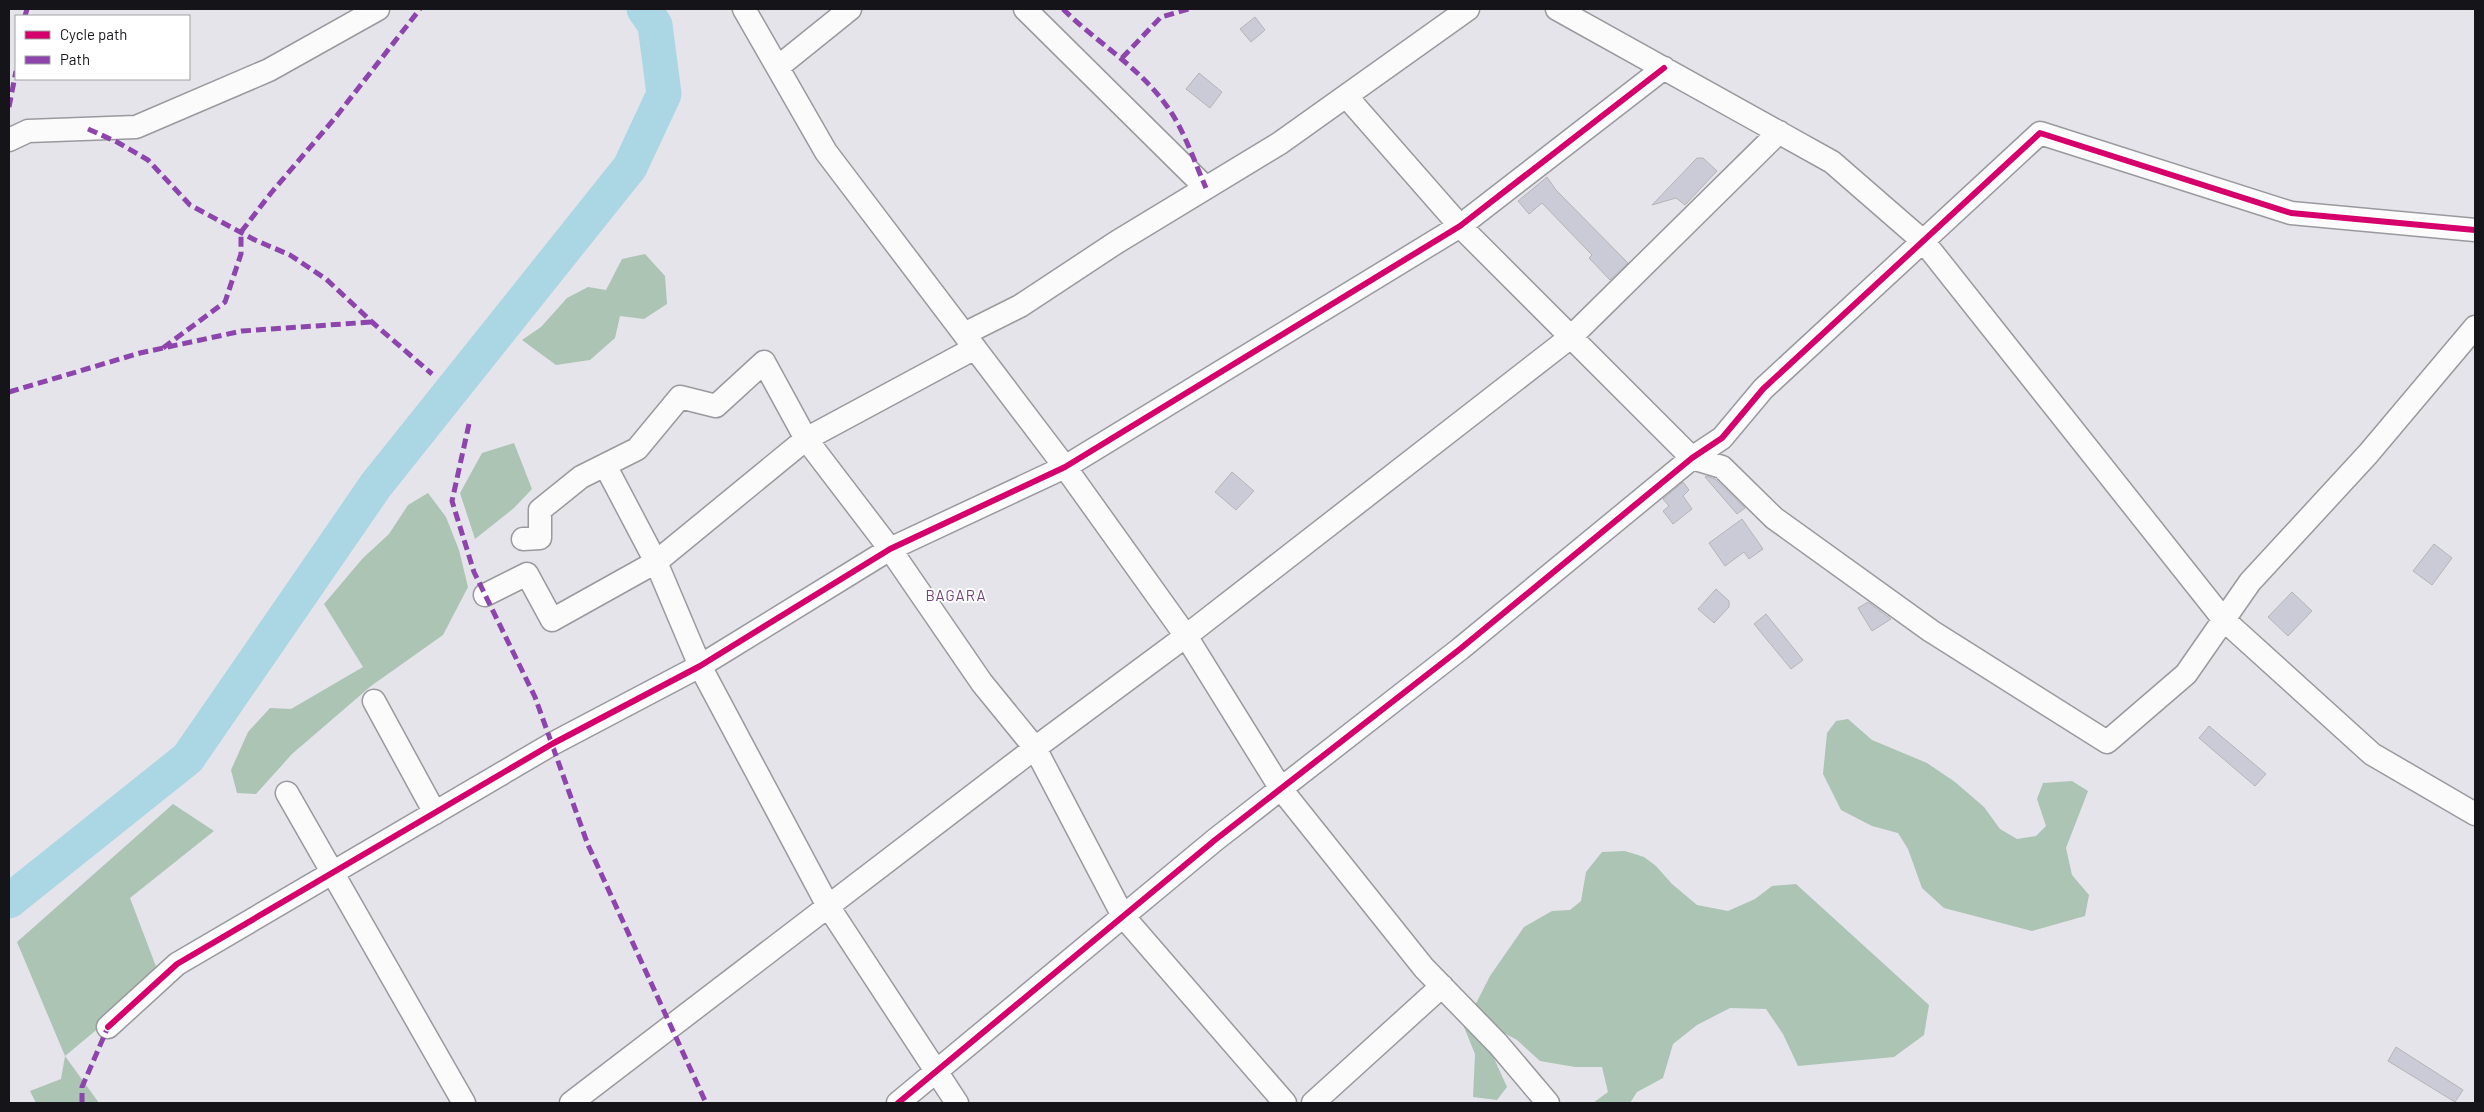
<svg xmlns="http://www.w3.org/2000/svg" width="2484" height="1112" viewBox="0 0 2484 1112" font-family="Barlow,sans-serif">
<style>
.forest{fill:#acc4b4}
.lines{fill:none;stroke-linecap:round;stroke-linejoin:round}
.river{stroke:#abd7e4;stroke-width:35}
.building{fill:#cbcbd7;stroke:#b4b4b8}
.minor-casing{stroke:#99999e;stroke-width:25}
.minor{stroke:#fbfbfc;stroke-width:22}
.quiet{stroke:#8e44ad;stroke-width:5;stroke-dasharray:10 5;stroke-linecap:butt}
.cycleway-casing{stroke:#fff;stroke-width:9}
.cycleway{stroke:#d6006c;stroke-width:6}
.labels{text-anchor:middle;dominant-baseline:central;stroke-width:4;stroke-linejoin:round;paint-order:stroke}
.quarter-label{font-size:15px;letter-spacing:1px;fill:#734174;stroke:#fff}
</style>
<rect width="100%" height="100%" fill="#e4e4ea"/>
<path class="forest" d="M 645,254 L 665,276 L 667,304 L 644,319 L 620,316 L 615,338 L 590,360 L 556,365 L 522,340 L 541,327 L 567,298 L 588,287 L 606,290 L 622,259 Z
M 514,443 L 532,489 L 514,508 L 475,539 L 460,493 L 482,453 Z
M 428,493 L 446,517 L 459,550 L 468,587 L 443,635 L 371,686 L 292,754 L 256,794 L 237,793 L 231,770 L 248,732 L 270,708 L 291,709 L 363,667 L 324,604 L 363,558 L 389,534 L 408,505 Z
M 1848,719 L 1872,740 L 1927,763 L 1955,782 L 1984,807 L 2000,829 L 2017,839 L 2036,836 L 2046,826 L 2037,799 L 2043,783 L 2072,781 L 2088,791 L 2066,848 L 2072,875 L 2089,895 L 2085,916 L 2032,931 L 1944,908 L 1922,888 L 1908,849 L 1898,833 L 1872,826 L 1841,810 L 1823,774 L 1827,733 L 1836,721 Z
M 173,804 L 214,831 L 130,898 L 160,977 L 65,1056 L 99,1103 L 36,1103 L 30,1091 L 61,1079 L 65,1056 L 17,942 Z
M 1625,851 L 1644,857 L 1656,866 L 1672,884 L 1697,905 L 1728,911 L 1755,899 L 1772,886 L 1796,884 L 1929,1005 L 1924,1035 L 1894,1057 L 1798,1066 L 1783,1034 L 1766,1009 L 1730,1008 L 1697,1025 L 1673,1044 L 1663,1078 L 1637,1092 L 1630,1103 L 1593,1103 L 1608,1092 L 1602,1067 L 1575,1067 L 1540,1061 L 1517,1040 L 1495,1028 L 1493,1056 L 1507,1087 L 1497,1100 L 1473,1097 L 1475,1054 L 1464,1027 L 1490,976 L 1524,927 L 1552,911 L 1570,910 L 1581,901 L 1586,872 L 1602,852 Z"/>
<g class="lines">
<path class="river" d="M 9,901 L 188,758 L 376,485 L 630,167 L 664,94 L 655,25 L 644,9"/>
</g>
<path class="building" d="M 1255,17 L 1265,30 L 1251,42 L 1240,29 Z
M 1199,73 L 1222,92 L 1210,108 L 1186,89 Z
M 1697,158 L 1703,158 L 1717,171 L 1685,205 L 1676,198 L 1652,205 Z
M 1547,177 L 1556,190 L 1628,263 L 1610,280 L 1589,258 L 1592,255 L 1542,203 L 1529,214 L 1518,201 Z
M 1232,472 L 1254,491 L 1236,510 L 1215,492 Z
M 1706,476 L 1715,479 L 1745,508 L 1737,514 L 1705,477 Z
M 1683,482 L 1689,490 L 1683,496 L 1692,509 L 1673,524 L 1663,511 L 1669,506 L 1663,499 Z
M 1742,519 L 1763,549 L 1749,559 L 1744,552 L 1725,566 L 1709,543 Z
M 2434,544 L 2452,558 L 2432,585 L 2413,571 Z
M 1716,589 L 1729,601 L 1729,607 L 1714,623 L 1698,609 Z
M 2292,592 L 2312,611 L 2288,636 L 2268,617 Z
M 1868,602 L 1891,619 L 1872,631 L 1858,608 Z
M 1766,614 L 1803,660 L 1791,669 L 1754,624 Z
M 2209,726 L 2266,774 L 2255,786 L 2199,738 Z
M 2396,1047 L 2463,1090 L 2455,1102 L 2388,1061 Z"/>
<g class="lines">
<defs>
<path id="minor" d="M 744,9 L 826,152 L 1065,467 L 1186,636 L 1281,789 L 1424,968 L 1498,1044 L 1548,1103
M 1025,9 L 1206,188
M 1557,9 L 1832,162 L 1924,242 L 2224,620 L 2372,754 L 2475,814
M 778,67 L 850,9
M 1346,96 L 1460,226 L 1692,458 L 1722,467 L 1774,518 L 1931,631 L 2107,742 L 2186,674 L 2250,582 L 2368,454 L 2475,327
M 9,140 L 28,131 L 136,127 L 269,70 L 378,9
M 964,334 L 1020,306 L 1117,242 L 1280,143 L 1468,9
M 605,465 L 656,562 L 700,666 L 828,906 L 957,1103
M 523,539 L 540,538 L 540,510 L 581,477 L 637,449 L 680,397 L 716,406 L 764,362 L 806,439 L 890,549 L 982,683 L 1035,748 L 1123,916 L 1285,1103
M 485,595 L 527,574 L 552,620 L 656,562 L 806,439 L 975,348
M 374,701 L 435,813
M 287,793 L 464,1103
M 108,1027 L 177,964 L 552,744 L 700,666 L 890,549 L 1065,467 L 1460,226 L 1664,68
M 571,1103 L 1035,748 L 1186,636 L 1572,336 L 1779,132
M 898,1103 L 1215,840 L 1460,649 L 1692,458 L 1722,438 L 1763,389 L 2040,133 L 2291,213 L 2475,230
M 1313,1103 L 1442,986"/>
</defs>
<use href="#minor" class="minor-casing"/>
<use href="#minor" class="minor"/>
<path class="quiet" d="M 1063,9 C 1096,42 1138,66 1166,105 C 1184,129 1194,161 1206,188
M 25,16 L 27,9
M 1122,58 L 1161,17 L 1189,9
M 9,107 L 16,71
M 88,129 L 117,142 L 148,160 L 190,205 L 255,240 L 290,255 L 326,279 L 372,322 L 432,374
M 163,348 L 225,302 L 241,254 L 241,232 L 271,193 L 335,118 L 420,9
M 9,392 L 140,353 L 242,331 L 372,322
M 469,424 L 452,501 L 474,572 L 535,697 L 588,845 L 706,1103
M 82,1103 L 82,1087 L 108,1027"/>
<defs>
<path id="cycleway" d="M 108,1027 L 177,964 L 552,744 L 700,666 L 890,549 L 1065,467 L 1460,226 L 1664,68
M 898,1103 L 1215,840 L 1460,649 L 1692,458 L 1722,438 L 1763,389 L 2040,133 L 2291,213 L 2475,230"/>
</defs>
<use href="#cycleway" class="cycleway-casing"/>
<use href="#cycleway" class="cycleway"/>
</g>
<g class="labels">
<g class="quarter-label">
<text x="956" y="595">BAGARA</text>
</g>
</g>
<rect width="2484" height="1112" fill="none" stroke="#151519" stroke-width="20"/>
<rect x="15" y="15" width="175" height="65" fill="#ffffff" stroke="#a1a1a3"/>
<rect x="25" y="31" width="25" height="8" fill="#d6006c" stroke="#a1a1a3"/>
<text x="60" y="40" font-size="15" fill="#151519">Cycle path</text>
<rect x="25" y="56" width="25" height="8" fill="#8e44ad" stroke="#a1a1a3"/>
<text x="60" y="65" font-size="15" fill="#151519">Path</text>
</svg>
